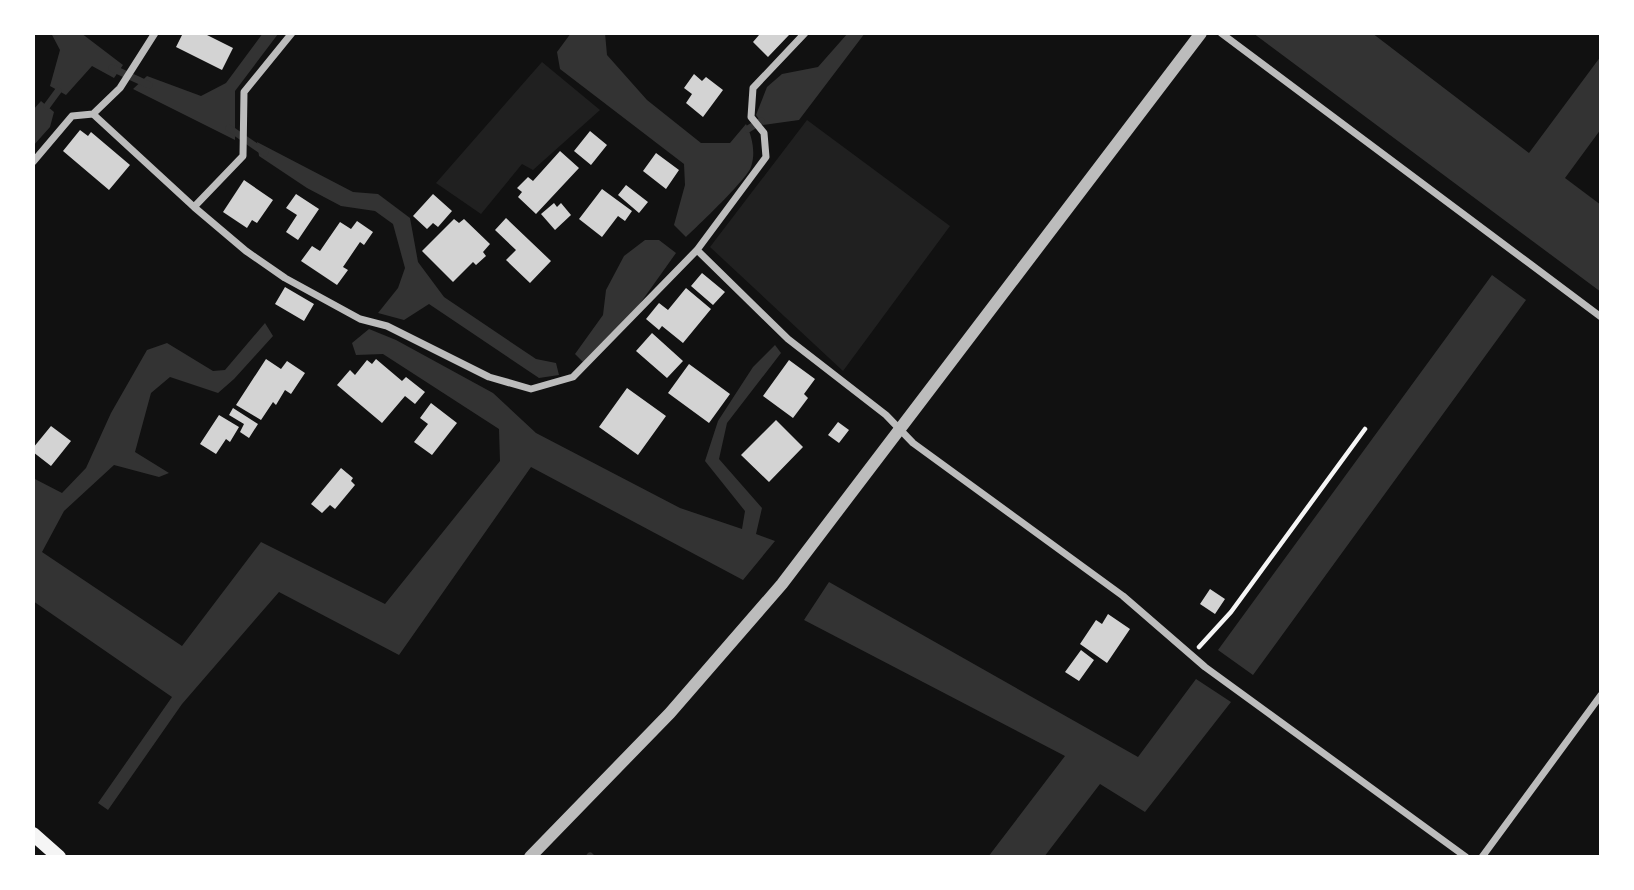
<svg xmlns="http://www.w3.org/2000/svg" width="1634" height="890" viewBox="0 0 1634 890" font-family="Commissioner,sans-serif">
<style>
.green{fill:#202020}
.water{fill:#333}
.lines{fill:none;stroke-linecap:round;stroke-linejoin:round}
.stream{stroke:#333;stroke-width:7}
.building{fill:#d3d3d3}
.path{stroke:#f5f5f5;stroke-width:4.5}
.minor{stroke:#bcbcbc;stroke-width:7}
.tertiary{stroke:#bcbcbc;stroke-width:12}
.secondary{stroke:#f5f5f5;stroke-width:14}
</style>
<rect width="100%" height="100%" fill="#111"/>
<path class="green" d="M 542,62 L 600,110 L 533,170 L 522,164 L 481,214 L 436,183 Z
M 807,120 L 950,226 L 843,371 L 710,247 Z"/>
<path class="water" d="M 51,33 L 81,33 L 123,65 L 114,78 L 92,66 L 66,95 L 50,86 L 60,50 Z
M 263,33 L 278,34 L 235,91 L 235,140 L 133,89 L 147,76 L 201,96 L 226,83 Z
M 571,33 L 605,33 L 607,55 L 647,100 L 701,143 L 730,143 L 746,124 C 752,136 756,153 751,167 C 747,179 698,226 686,237 L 674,225 L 685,185 L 684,164 L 560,69 L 557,52 Z
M 848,33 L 865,33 L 799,120 L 763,125 L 756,115 L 767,87 L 782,74 L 818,67 Z
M 1253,33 L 1372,33 L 1529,153 L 1601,56 L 1601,129 L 1565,178 L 1601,205 L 1601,292 Z
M 41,101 L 54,112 L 50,127 L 33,146 L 33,110 Z
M 257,142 L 353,192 L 378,194 L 410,218 L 418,262 L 444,297 L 536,359 L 556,363 L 559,375 L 539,378 L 429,304 L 404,320 L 378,313 L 398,288 L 405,268 L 393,224 L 375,211 L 341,206 L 307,188 L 259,156 Z
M 645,240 L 659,240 L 676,253 L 639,305 L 583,362 L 575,354 L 603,315 L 606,290 L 624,256 Z
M 1492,275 L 1526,300 L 1253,675 L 1218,650 Z
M 265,323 L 273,336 L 234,379 L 218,393 L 170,377 L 151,393 L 135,452 L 169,473 L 159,477 L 114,465 L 64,511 L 42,552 L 182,646 L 261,542 L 385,604 L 500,461 L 499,429 L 383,354 L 356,355 L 352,343 L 369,329 L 396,340 L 493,393 L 536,433 L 680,508 L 742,529 L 745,511 L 705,461 L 718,421 L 753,367 L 775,345 L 781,353 L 727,423 L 719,459 L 762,508 L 756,534 L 775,541 L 743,580 L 531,467 L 399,655 L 279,592 L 182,704 L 108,810 L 98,803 L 172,697 L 33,601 L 33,478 L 62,493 L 86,468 L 111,413 L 147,350 L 167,343 L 213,371 L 225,370 Z
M 829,582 L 1138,757 L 1196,679 L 1231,702 L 1145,812 L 1100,784 L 1044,857 L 988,857 L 1065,756 L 804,620 Z"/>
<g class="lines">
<path class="stream" d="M 112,68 L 149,85
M 47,106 L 58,91
M 229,128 L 265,153
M 748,129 L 761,121
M 590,856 L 591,857"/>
</g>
<path class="building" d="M 183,33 L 203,33 L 233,48 L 222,70 L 176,47 Z
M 757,33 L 787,33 L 789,35 L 768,57 L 753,42 L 759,35 Z
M 694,74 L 702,81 L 706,77 L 723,90 L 703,117 L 686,103 L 692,94 L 684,88 Z
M 80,130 L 88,136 L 91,132 L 130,165 L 109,190 L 63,151 Z
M 590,131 L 607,145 L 591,165 L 574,151 Z
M 560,151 L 579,168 L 536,214 L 518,197 L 522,192 L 517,188 L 528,177 L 533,181 Z
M 656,153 L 679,170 L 666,189 L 643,171 Z
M 244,180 L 273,200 L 257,223 L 252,220 L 247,228 L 223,212 Z
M 626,185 L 648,202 L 639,213 L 618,195 Z
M 602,189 L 632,211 L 625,221 L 618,216 L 602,237 L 579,219 Z
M 296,194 L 319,209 L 298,240 L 286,232 L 297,215 L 286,208 Z
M 433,194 L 452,211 L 438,227 L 433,223 L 427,229 L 413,216 Z
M 554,203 L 557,207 L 561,203 L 571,215 L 555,230 L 541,214 Z
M 506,218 L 551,261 L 530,283 L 506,260 L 516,250 L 495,230 Z
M 454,219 L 459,223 L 464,219 L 490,244 L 483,252 L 486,256 L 476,265 L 473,262 L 453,282 L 422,251 Z
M 357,221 L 373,232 L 364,245 L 360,242 L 343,267 L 348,270 L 337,285 L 301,261 L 312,246 L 320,251 L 340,222 L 351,229 Z
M 702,273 L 725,292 L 713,305 L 691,286 Z
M 285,287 L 314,304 L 304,321 L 275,304 Z
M 686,288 L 711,309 L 683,343 L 662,326 L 659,330 L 646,319 L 659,303 L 668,310 Z
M 652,333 L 683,361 L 667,378 L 636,351 Z
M 266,359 L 281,369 L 287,361 L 305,373 L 291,394 L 285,390 L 276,405 L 273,402 L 261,420 L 236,405 Z
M 376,359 L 402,381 L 406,377 L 425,392 L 415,404 L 405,396 L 382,423 L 337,385 L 350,370 L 355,375 L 367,360 L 372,364 Z
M 789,360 L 815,379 L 804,394 L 808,398 L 793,418 L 763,396 Z
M 689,364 L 730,394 L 709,423 L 668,393 Z
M 627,388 L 666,416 L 638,455 L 599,427 Z
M 431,403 L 457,423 L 432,455 L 414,442 L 428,424 L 420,418 Z
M 233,408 L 258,424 L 249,438 L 240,432 L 244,424 L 229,415 Z
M 219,415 L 239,427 L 230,442 L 226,439 L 216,454 L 200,444 Z
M 776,420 L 803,447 L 769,482 L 741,455 Z
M 838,422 L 849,430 L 839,443 L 828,435 Z
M 51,426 L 71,441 L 51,466 L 33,452 L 33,448 Z
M 341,468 L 353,478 L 351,481 L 355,485 L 335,509 L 330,505 L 322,513 L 311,504 Z
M 1210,589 L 1225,599 L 1215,614 L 1200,604 Z
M 1108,614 L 1130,629 L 1107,663 L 1080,644 L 1096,620 L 1102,624 Z
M 1081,650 L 1094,660 L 1079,681 L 1065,672 Z"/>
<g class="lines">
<path class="path" d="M 1199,647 L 1231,612 L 1365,429"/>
<path class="minor" d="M 1221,33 L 1601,317
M 93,114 L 194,207 L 246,251 L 285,278 L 360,319 L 387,326 L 489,377 L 531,389 L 573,377 L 697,250 L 766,157 L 764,133 L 751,117 L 753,88 L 805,33
M 33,162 L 72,116 L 93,114 L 120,88 L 155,33
M 194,207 L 243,156 L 244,92 L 292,33
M 697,250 L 788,339 L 886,415 L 913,443 L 1123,596 L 1205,667 L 1466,857
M 1482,857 L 1601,695"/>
<path class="tertiary" d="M 530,857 L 670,713 L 782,584 L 1201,33"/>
<path class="secondary" d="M 33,834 L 59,857"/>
</g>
<rect width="1634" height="890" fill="none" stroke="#ffffff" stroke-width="70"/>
</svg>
